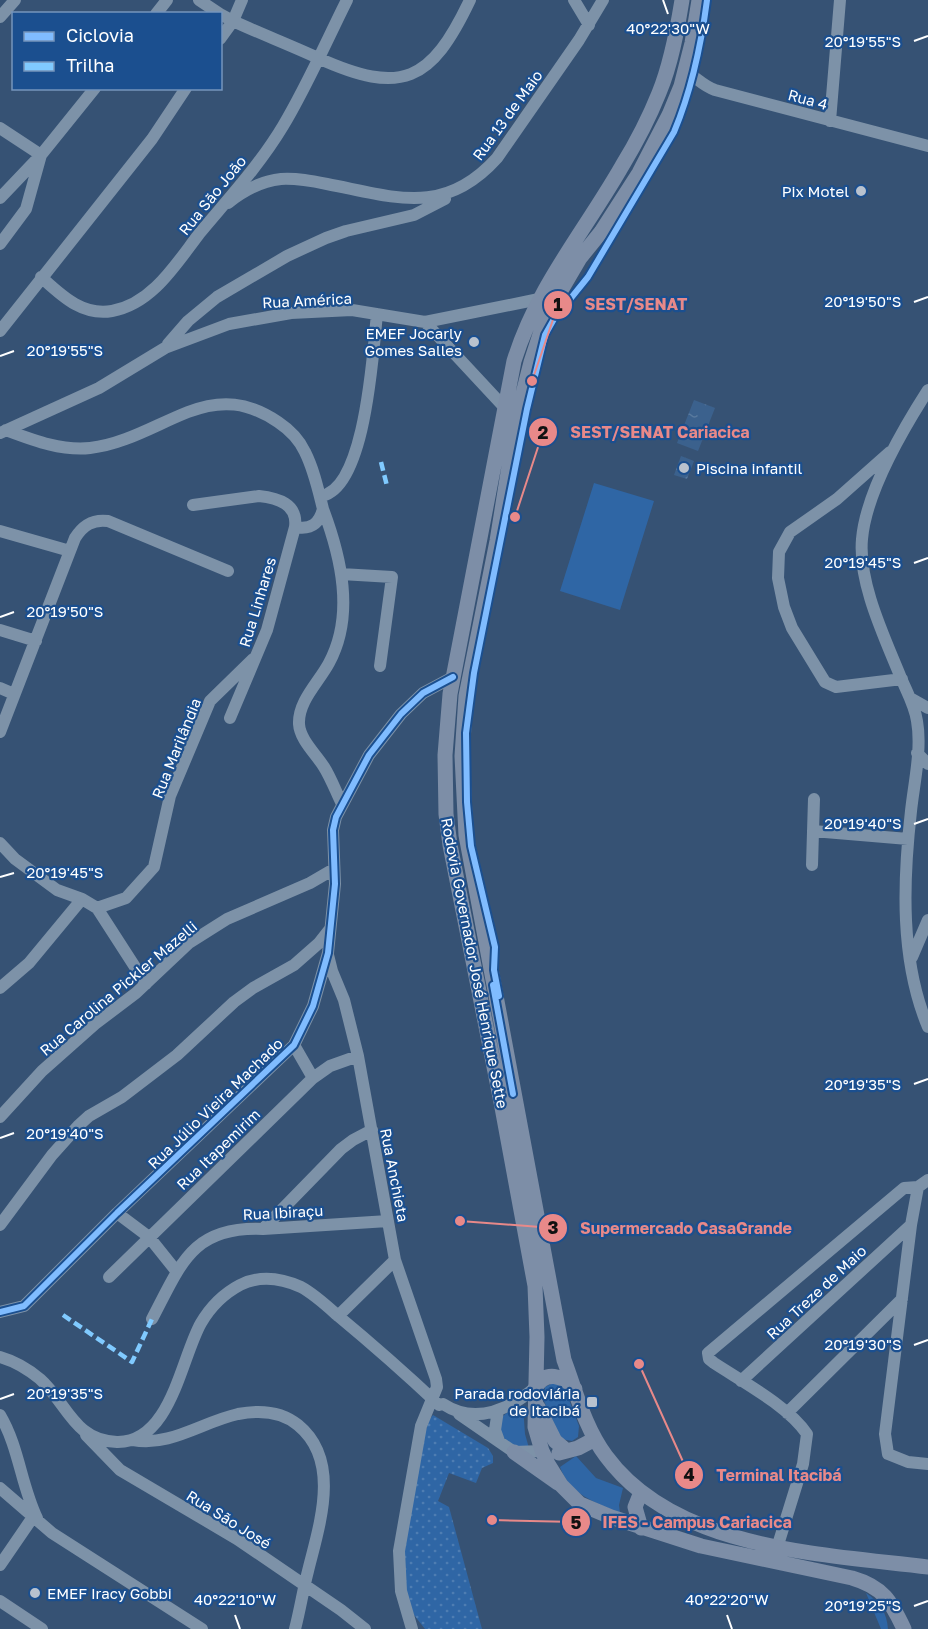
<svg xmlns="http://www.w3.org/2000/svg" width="928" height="1629" viewBox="0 0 928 1629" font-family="'Golos Text',sans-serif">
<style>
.grass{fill:url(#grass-dots)}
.garden{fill:#2f66a5}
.water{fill:url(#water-ripples)}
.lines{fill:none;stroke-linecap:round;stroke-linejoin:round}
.minor{stroke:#7d92a8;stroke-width:12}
.major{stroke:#7d8ea7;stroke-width:15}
.quiet{stroke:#80caff;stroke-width:4.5;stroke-dasharray:9 4.5;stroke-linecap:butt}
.cycleway-casing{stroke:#1b4f8f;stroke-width:10}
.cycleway{stroke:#80bcff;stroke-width:6}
.ticks{fill:none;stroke:#fff;stroke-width:2}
.poi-dot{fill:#b9c2ce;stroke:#1b4f8f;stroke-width:2}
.labels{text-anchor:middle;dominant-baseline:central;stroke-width:4.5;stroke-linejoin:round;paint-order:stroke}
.street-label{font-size:15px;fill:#fff;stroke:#1b4f8f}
.poi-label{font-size:15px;fill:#fff;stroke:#1b4f8f;text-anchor:end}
.ticks-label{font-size:15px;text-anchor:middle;fill:#fff;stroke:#1b4f8f;stroke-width:4.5;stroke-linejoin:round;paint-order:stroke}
.leader{fill:none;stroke:#e88989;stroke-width:2}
.callout-dot{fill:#e88989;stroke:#1b4f8f;stroke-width:2}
.mark-label{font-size:18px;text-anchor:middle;font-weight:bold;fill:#111}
.callout-label{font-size:16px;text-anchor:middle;font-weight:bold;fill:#e88989;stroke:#1b4f8f;stroke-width:4.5;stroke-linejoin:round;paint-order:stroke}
</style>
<defs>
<pattern id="grass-dots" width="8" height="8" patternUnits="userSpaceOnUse" patternTransform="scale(1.5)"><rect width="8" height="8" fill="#2f66a5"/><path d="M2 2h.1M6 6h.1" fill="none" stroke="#4e7db2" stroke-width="1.8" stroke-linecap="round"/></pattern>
<pattern id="water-ripples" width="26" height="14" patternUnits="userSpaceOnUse" patternTransform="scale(1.5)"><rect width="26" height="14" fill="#3b618d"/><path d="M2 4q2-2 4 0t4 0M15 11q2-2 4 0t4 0" fill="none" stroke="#58799e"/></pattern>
</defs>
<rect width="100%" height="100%" fill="#365274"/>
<path class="grass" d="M 433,1415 L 488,1448 L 493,1456 L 493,1463 L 482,1468 L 476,1483 L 449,1473 L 438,1501 L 449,1507 L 482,1629 L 425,1629 L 414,1615 L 407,1599 L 401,1565 L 423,1439 L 429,1420 Z"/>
<path class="garden" d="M 594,483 L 654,501 L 620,610 L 560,591 Z
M 555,1382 L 565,1389 L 579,1426 L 578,1437 L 572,1441 L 561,1439 L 543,1399 L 545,1387 Z
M 523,1406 L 525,1434 L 529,1448 L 507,1445 L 498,1425 C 502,1412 512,1410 523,1406 Z
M 576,1456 L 596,1478 L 623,1488 L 619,1505 L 620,1513 C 596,1503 569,1494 560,1467 Z
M 866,1593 C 880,1602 887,1613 888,1629 L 881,1629 Z"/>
<path class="water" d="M 694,400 L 715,408 L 698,451 L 677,443 Z
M 681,456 L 694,461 L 687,479 L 674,475 Z"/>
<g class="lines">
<path class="minor" d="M 199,0 L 220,14
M 574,0 L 589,25
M 156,14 L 167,0
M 220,14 L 233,21 C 261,34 290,45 318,58 C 402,96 431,82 470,0
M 0,17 L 15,0
M 220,39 L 233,21 L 242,0
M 685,71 C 696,77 703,86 715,90 L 928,146
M 830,121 L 840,0
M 0,128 L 41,155 L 0,198
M 228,203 C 243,191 261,181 281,179 C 297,178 312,181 327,184 C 395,197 444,217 497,158 L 579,40 L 603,0
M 0,244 L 26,209 L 41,155 L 95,88
M 41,277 C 62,296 82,316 112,311 C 152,304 176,264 199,234 C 228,199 259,166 283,126 C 307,86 326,42 347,0
M 425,322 L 505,408
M 0,331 L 152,139 L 186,88
M 168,344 L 188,321 L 217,297 L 287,256 L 326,238 L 346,231 L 414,215 L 445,199
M 928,390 C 903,429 866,493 862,539 C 858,583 885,638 901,678 C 907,692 915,706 917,721 C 922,749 914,783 911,811 C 903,882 900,960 928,1027
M 6,430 C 33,440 61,451 90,448 C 125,444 155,425 188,412 C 222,399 248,402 278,422 C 290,430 299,439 305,452 C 314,470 318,489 323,509 C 319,524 311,530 295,527
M 0,433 L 99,388 L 165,348 L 229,324 L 291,313 L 352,310 L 425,322 L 539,299
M 890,452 L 837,499 L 790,532 L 779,552 L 778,578 L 784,607 L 792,628 L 825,682 L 836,687 L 902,679
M 320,496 C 366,491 373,350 377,314
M 193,505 L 259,496 C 278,498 298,504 295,527 L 267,630 L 230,718
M 323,509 C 341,557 355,615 329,663 C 319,682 298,701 299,724 C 300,740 316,754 324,767 C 331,778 336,792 342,804
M 0,531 L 70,551
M 341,574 L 392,577 L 380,666
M 0,630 L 36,641
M 0,688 L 14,694
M 910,698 L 928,708
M 0,732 L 75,538 C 83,525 93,519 108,521 L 228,571
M 917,753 L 928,764
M 813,831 L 908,839
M 0,843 L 15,859 L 57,890 L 82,899 L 97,908 L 146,984
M 812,865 L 814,799
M 97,908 L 126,898 L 154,867 L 170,796 L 210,701 L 253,659
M 328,955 L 332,971 L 344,1000 L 358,1056 L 395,1260 L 436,1379 L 437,1387 L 421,1426 L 399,1551 L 401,1591 L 412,1629
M 912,957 L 928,920
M 0,988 L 29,963 L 82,899
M 294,1045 L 313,1078
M 0,1117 L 42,1071 L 95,1024 L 136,993 L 189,943 L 227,919 L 310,883 L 334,869
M 918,1187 L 911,1225 L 885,1434 L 888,1454 L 908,1462 L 928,1464
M 117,1213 L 149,1237 L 177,1272
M 0,1225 L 52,1155 L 78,1126 L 89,1116 L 122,1097 L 177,1055 L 234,1002 L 253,988 L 294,965 L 319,943 L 330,929
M 263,1229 L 341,1149 L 353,1140 L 372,1130
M 109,1277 L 313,1078 L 330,1066 L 358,1056
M 0,1312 L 24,1306 L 117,1213 L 294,1045 L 313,1006 L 328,953 L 335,884 L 333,830 L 336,817 L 369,755 L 401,714 L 423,693 L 453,677
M 338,1316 L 395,1260
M 152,1319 C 181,1264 192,1226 263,1229 L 388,1221
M 0,1357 C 14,1361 28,1369 40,1379 C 67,1403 74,1441 117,1442 C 171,1443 181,1358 201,1323 C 211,1306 223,1294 240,1285 C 260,1275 281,1278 301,1287 C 314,1294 326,1305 337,1315 C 372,1344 406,1374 439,1405 L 443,1404 C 475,1425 508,1410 535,1388
M 741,1381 L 911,1225
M 498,1410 L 495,1430 L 499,1441
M 787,1413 L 902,1299
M 459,1414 L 514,1452 L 542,1451
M 0,1415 C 19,1447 21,1485 37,1518
M 86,1435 L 120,1470 L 237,1539 L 341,1610 L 365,1629
M 133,1440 C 170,1447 202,1422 238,1414 C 259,1410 281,1411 298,1425 C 342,1461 319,1526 308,1571 C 303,1590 300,1610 295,1629
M 0,1488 L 52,1533 L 202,1629
M 777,1548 L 803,1464 L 807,1434 C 788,1406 743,1382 714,1363 L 709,1359 L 708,1353 L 904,1188 L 918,1187 L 928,1180
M 0,1565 L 33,1517
M 0,1601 L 42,1629"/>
<path class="major" d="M 682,0 C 677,31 671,64 659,93 C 649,118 636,143 622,166 C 583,234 538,285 514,361 L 450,694 L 445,755 L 446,814 L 450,845 L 501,1102 L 535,1286 L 537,1337 L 535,1427 L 542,1451 L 548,1464 L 561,1485 L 580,1504 L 611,1517 L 701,1546 L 852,1578 C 883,1587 891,1601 904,1629
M 699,0 L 692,43 L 681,86 L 669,115 L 639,173 L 601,232 L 580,258 L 546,316 L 531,362 L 517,417 L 497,541 L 466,696 L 462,756 L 466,835 L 564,1360 C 576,1392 585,1428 606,1456 C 675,1550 823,1554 928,1567
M 535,1388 C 545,1370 563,1375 575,1389
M 538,1407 L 555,1441 L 567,1451
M 514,1452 L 558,1483
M 559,1453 L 578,1448 L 595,1439
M 641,1492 L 635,1507 L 641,1528"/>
<path class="quiet" d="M 381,462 L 387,486
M 63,1315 L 132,1362 L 152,1319"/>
<defs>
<path id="cycleway" d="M 493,985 L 513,1094
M 499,996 L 494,970 L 495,947 L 471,846 L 467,802 L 466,733 L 474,673 L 527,409 L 545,335 L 554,319 L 588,277 L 674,132 C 692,89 701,46 707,0
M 0,1312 L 24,1306 L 117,1213 L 294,1045 L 313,1006 L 328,953 L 335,884 L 333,830 L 336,817 L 369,755 L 401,714 L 423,693 L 453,677"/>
</defs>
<use href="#cycleway" class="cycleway-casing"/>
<use href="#cycleway" class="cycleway"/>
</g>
<path class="ticks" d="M 663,0 L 668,14M 914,41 L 928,36M 914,302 L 928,297M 0,356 L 14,351M 914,563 L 928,558M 0,617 L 14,612M 914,824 L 928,819M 0,877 L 14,873M 914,1084 L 928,1079M 0,1138 L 14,1133M 914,1345 L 928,1340M 0,1399 L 14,1394M 914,1606 L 928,1601M 235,1615 L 240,1629M 727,1615 L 732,1629"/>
<g class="poi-dot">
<circle cx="861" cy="191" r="6"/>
<circle cx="474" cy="342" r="6"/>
<circle cx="684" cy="468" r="6"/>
<rect x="586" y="1396" width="12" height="12" rx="3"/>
<circle cx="35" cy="1593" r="6"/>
</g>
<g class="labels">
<g class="street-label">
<text transform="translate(808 99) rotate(15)">Rua 4</text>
<text transform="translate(507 115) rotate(-54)">Rua 13 de Maio</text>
<text transform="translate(212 195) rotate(-51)">Rua São João</text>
<text transform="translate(307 300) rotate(-3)">Rua América</text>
<text transform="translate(257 602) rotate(-73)">Rua Linhares</text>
<text transform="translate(176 748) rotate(-68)">Rua Marilândia</text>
<text transform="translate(475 963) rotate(79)">Rodovia Governador José Henrique Sette</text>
<text transform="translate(118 988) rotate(-40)">Rua Carolina Pickler Mazelli</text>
<text transform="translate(215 1103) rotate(-44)">Rua Júlio Vieira Machado</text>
<text transform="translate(218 1149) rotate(-44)">Rua Itapemirim</text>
<text transform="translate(395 1175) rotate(79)">Rua Anchieta</text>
<text transform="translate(283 1212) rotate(-3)">Rua Ibiraçu</text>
<text transform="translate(816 1292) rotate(-43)">Rua Treze de Maio</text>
<text transform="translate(229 1519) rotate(32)">Rua São José</text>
</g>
<g class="poi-label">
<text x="849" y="191">Pix Motel</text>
<text x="462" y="333">EMEF Jocarly<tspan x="462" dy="17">Gomes Salles</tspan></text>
<text x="696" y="468" text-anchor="start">Piscina infantil</text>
<text x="580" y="1393">Parada rodoviária<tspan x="580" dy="17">de Itacibá</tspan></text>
<text x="47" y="1593" text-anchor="start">EMEF Iracy Gobbi</text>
</g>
</g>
<g class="ticks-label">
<text x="668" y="34">40°22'30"W</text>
<text x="863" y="47">20°19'55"S</text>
<text x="863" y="307">20°19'50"S</text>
<text x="65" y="356">20°19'55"S</text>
<text x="863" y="568">20°19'45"S</text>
<text x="65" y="617">20°19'50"S</text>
<text x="863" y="829">20°19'40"S</text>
<text x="65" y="878">20°19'45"S</text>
<text x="863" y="1090">20°19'35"S</text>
<text x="65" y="1139">20°19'40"S</text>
<text x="863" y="1350">20°19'30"S</text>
<text x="65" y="1399">20°19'35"S</text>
<text x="235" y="1605">40°22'10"W</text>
<text x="727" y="1605">40°22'20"W</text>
<text x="863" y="1611">20°19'25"S</text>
</g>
<path class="leader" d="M532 381L558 305M515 517L543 432M460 1221L553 1228M639 1364L689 1475M492 1520L576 1522"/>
<g class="callout-dot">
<circle cx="532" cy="381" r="6"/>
<circle cx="515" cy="517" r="6"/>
<circle cx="460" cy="1221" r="6"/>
<circle cx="639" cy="1364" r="6"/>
<circle cx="492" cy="1520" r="6"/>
<circle cx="558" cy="305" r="15"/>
<circle cx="543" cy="432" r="15"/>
<circle cx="553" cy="1228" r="15"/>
<circle cx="689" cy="1475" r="15"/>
<circle cx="576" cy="1522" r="15"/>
</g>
<g class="mark-label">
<text x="558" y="311">1</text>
<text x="543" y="439">2</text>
<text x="553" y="1234">3</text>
<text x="689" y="1481">4</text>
<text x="576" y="1529">5</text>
</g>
<g class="callout-label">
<text x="636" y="310">SEST/SENAT</text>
<text x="660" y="438">SEST/SENAT Cariacica</text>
<text x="686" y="1234">Supermercado CasaGrande</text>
<text x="779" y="1481">Terminal Itacibá</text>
<text x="697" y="1528">IFES - Campus Cariacica</text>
</g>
<rect x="12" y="12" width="210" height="78" fill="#1b4f8f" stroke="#7695bc" stroke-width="1.5"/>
<rect x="24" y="32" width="30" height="9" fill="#80bcff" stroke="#7695bc" stroke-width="1.5"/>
<text x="66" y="42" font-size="18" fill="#ffffff">Ciclovia</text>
<rect x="24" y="62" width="30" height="9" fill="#80caff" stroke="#7695bc" stroke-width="1.5"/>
<text x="66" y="72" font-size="18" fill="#ffffff">Trilha</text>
</svg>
